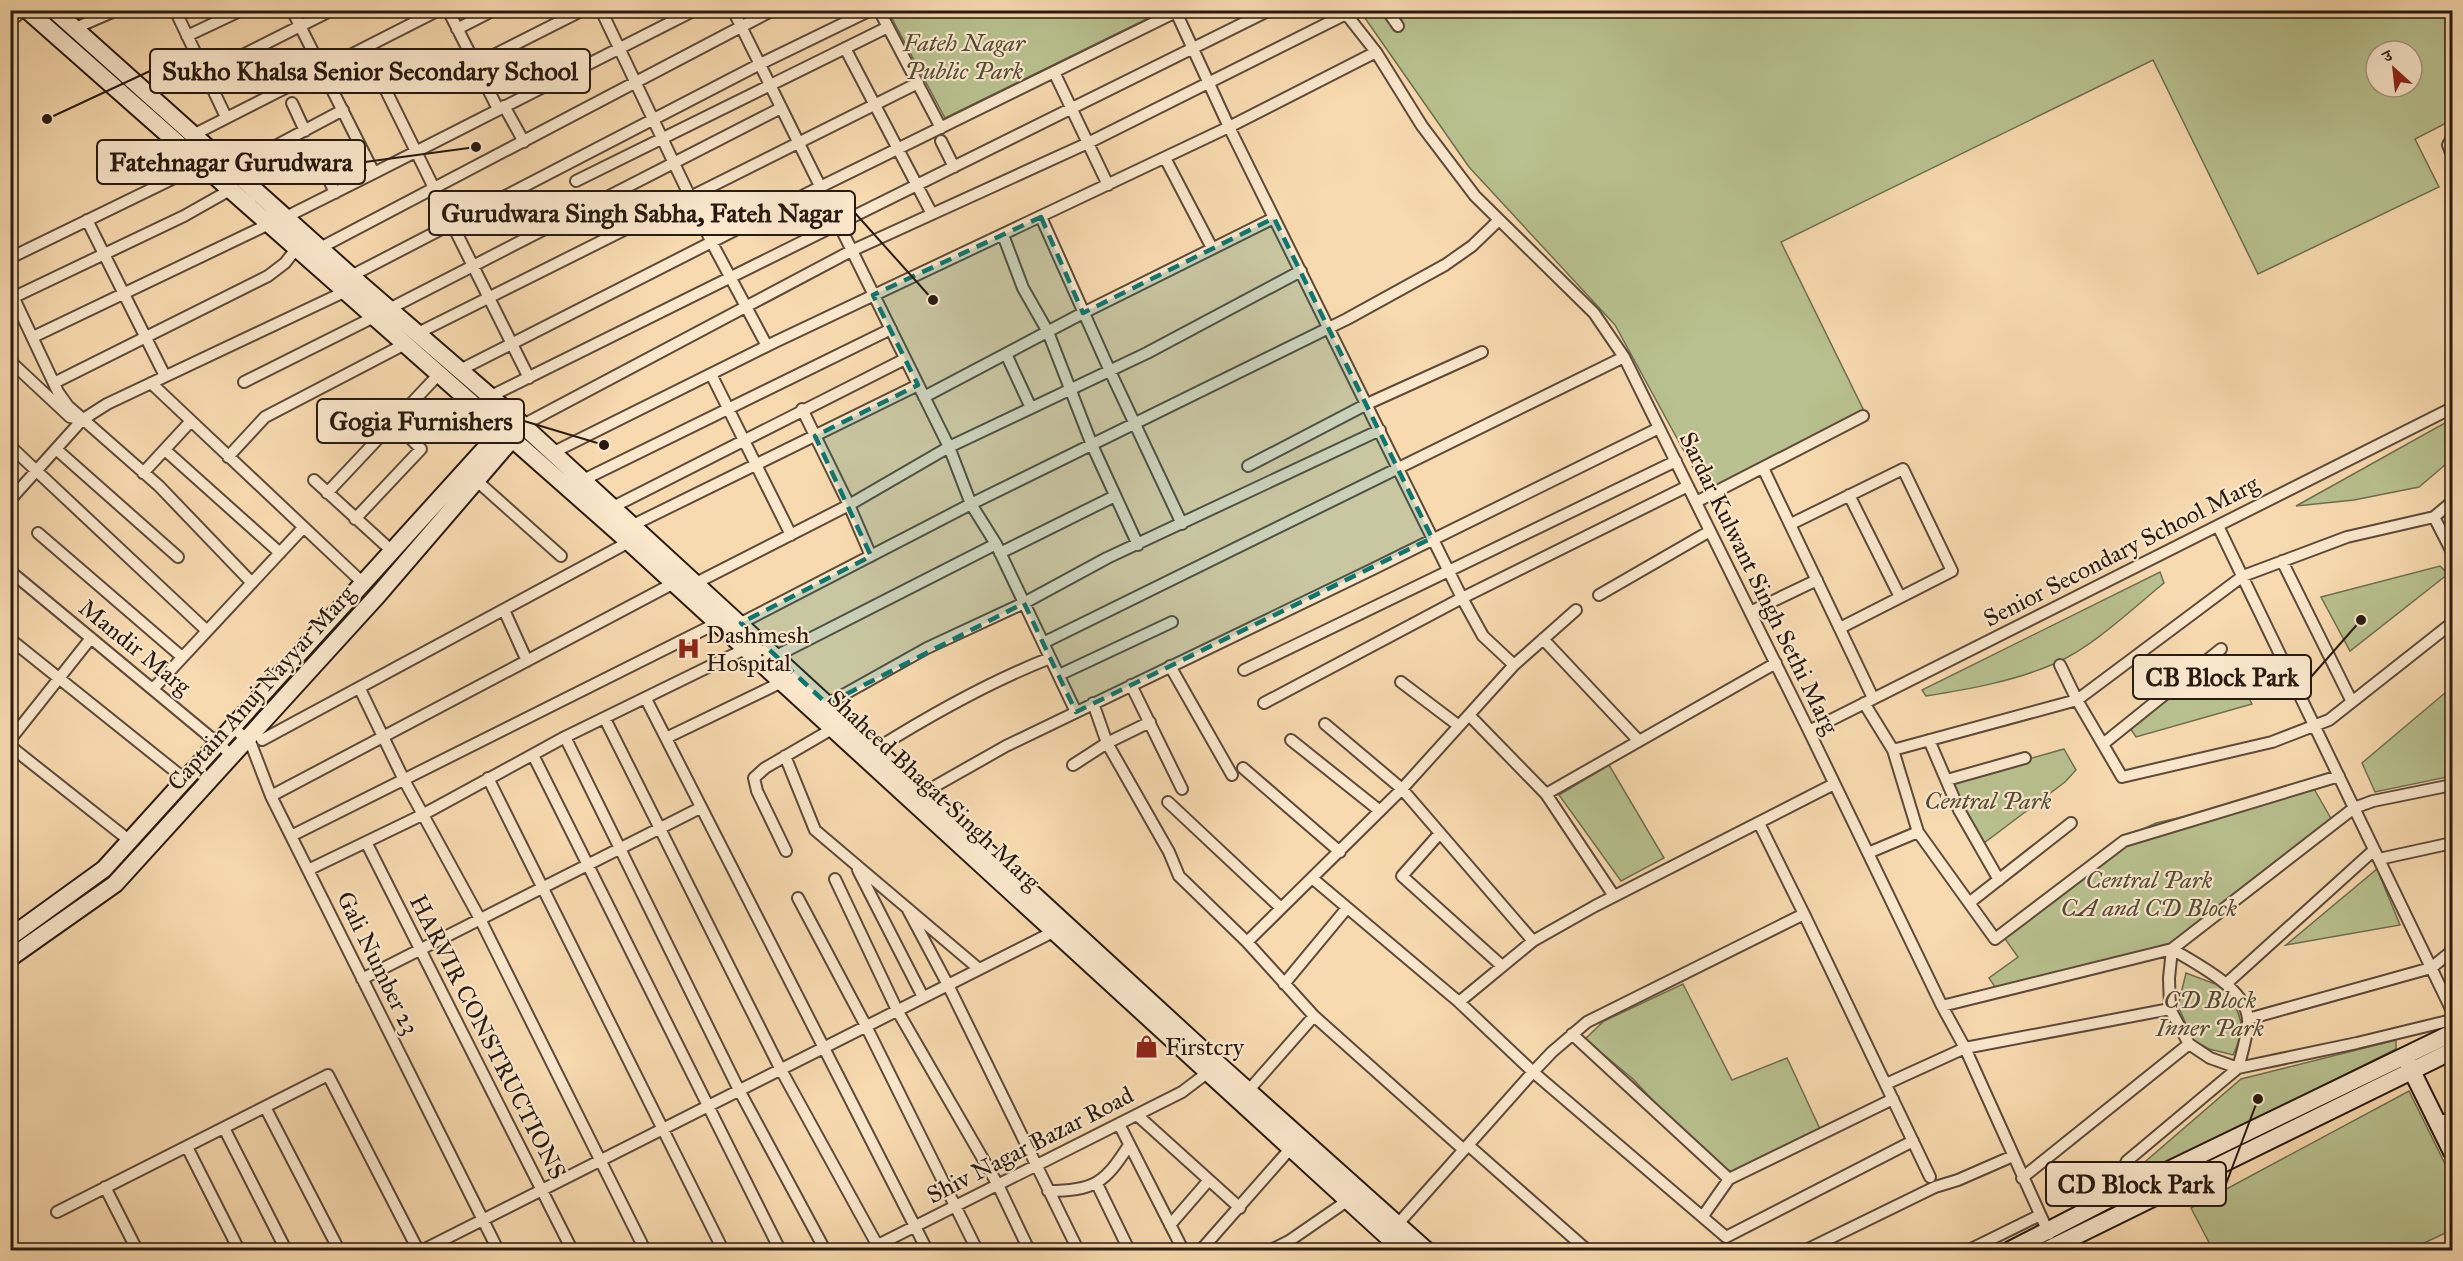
<svg xmlns="http://www.w3.org/2000/svg" width="2463" height="1261" viewBox="0 0 2463 1261" font-family="'IM FELL Great Primer','Noto Serif Devanagari',serif">
<style>
.green{fill:#b8c18f;stroke:#706e50;stroke-width:1.5;fill-rule:evenodd}
.lines{fill:none;stroke-linecap:round;stroke-linejoin:round}
.street-casing{stroke:#5d4a39;stroke-width:14}
.secondary-casing{stroke:#291a11;stroke-width:20}
.street{stroke:#fae7cc;stroke-width:10}
.secondary{stroke:#fae7cc;stroke-width:16}
.marked{fill:#0f766e;fill-opacity:0.2;stroke:#0f766e;stroke-width:4.5;stroke-dasharray:12 8;stroke-linejoin:round}
.labels{text-anchor:middle;dominant-baseline:central;stroke-width:4.5;stroke-linejoin:round;paint-order:stroke}
.park-label{font-size:24px;font-style:italic;fill:#544c37;stroke:#fae7cc}
.street-label{font-size:24px;fill:#291a11;stroke:#fae7cc}
.poi-label{font-size:24px;fill:#291a11;stroke:#fae7cc;text-anchor:start}
.leader{fill:none;stroke:#291a11;stroke-width:2}
.callout-dot{fill:#291a11;stroke:#fae7cc;stroke-width:2}
.callout{fill:#fae7cc;stroke:#291a11;stroke-width:2}
.callout-label{font-size:26px;text-anchor:middle;font-weight:bold;fill:#291a11}
</style>
<rect width="100%" height="100%" fill="#f8dab0"/>
<filter id="stains"><feTurbulence type="fractalNoise" baseFrequency=".00333" numOctaves="4"/><feColorMatrix values="0 0 0 0 .2 0 0 0 0 .09 0 0 0 0 .02 0 0 0 .5 -.17"/></filter>
<radialGradient id="worn" r=".72"><stop offset=".6" stop-color="#630" stop-opacity="0"/><stop offset="1" stop-color="#630" stop-opacity=".3"/></radialGradient>
<path class="green" d="M 888,11 L 1163,11 L 945,118 Z
M 1360,11 L 2452,11 L 2452,120 L 2415,139 L 2439,187 L 2258,274 L 2153,60 L 1781,242 L 1867,417 L 1708,495 L 1615,325 L 1469,167 ZM 2376,51 L 2412,51 L 2412,87 L 2376,87 Z
M 2452,419 L 2452,459 L 2419,487 L 2354,500 L 2296,506 Z
M 2440,566 L 2448,574 L 2350,651 L 2321,597 Z
M 2160,572 L 2164,583 C 2132,609 2094,646 2056,663 C 2015,681 1970,689 1926,696 L 1922,690 Z
M 2222,647 L 2252,704 L 2136,737 L 2130,728 L 2144,704 L 2178,676 Z
M 2452,687 L 2452,776 L 2375,792 L 2362,763 Z
M 2064,749 L 2076,770 L 2065,782 L 1984,843 L 1970,828 L 1950,781 Z
M 1609,765 L 1664,858 L 1621,881 L 1559,795 Z
M 2313,787 L 2333,822 L 2173,952 L 1997,990 L 1989,978 L 2018,957 L 2003,936 L 2121,839 L 2156,823 Z
M 2377,869 L 2400,925 L 2286,945 Z
M 2186,973 L 2226,988 C 2240,1015 2248,1025 2233,1055 L 2209,1049 L 2193,1040 L 2178,1006 Z
M 1683,984 L 1732,1080 L 1787,1058 L 1820,1129 L 1731,1178 L 1674,1123 L 1633,1079 L 1585,1039 L 1604,1021 Z
M 2396,1040 L 2396,1049 L 2134,1180 L 2139,1167 L 2241,1079 Z
M 2409,1091 L 2452,1178 L 2452,1230 L 2409,1250 L 2213,1250 L 2191,1208 Z"/>
<g class="lines">
<defs>
<path id="street" d="M 175,10 L 226,117
M 292,10 L 374,173 L 695,10
M 448,10 L 498,109
M 601,10 L 712,243 L 767,346
M 733,10 L 949,447 L 971,504 L 996,544 L 1076,712
M 879,10 L 941,128
M 1343,10 L 1376,52 L 1422,126 L 1475,196 L 1594,313 L 1624,357 L 1809,731 L 1942,1006 L 1965,1048 L 2049,1234
M 1387,10 L 1398,26
M 56,12 L 72,14 L 90,10
M 10,21 L 24,10
M 73,29 L 117,10
M 457,29 L 494,10
M 187,36 L 242,10
M 365,48 L 434,188
M 845,48 L 932,214
M 1376,52 L 1229,127 L 1462,598 L 1483,636 L 1514,665
M 476,64 L 583,10
M 1054,72 L 1108,185
M 205,74 L 332,10
M 292,103 L 305,131
M 504,106 L 524,142
M 193,135 L 439,10
M 2452,138 L 2448,145 L 2452,155
M 941,141 L 954,167
M 316,152 L 335,193
M 1165,158 L 1212,248
M 232,169 L 343,110
M 576,181 L 888,27
M 286,217 L 374,173
M 1041,217 L 1109,369 L 1182,524
M 87,220 L 165,376
M 452,224 L 529,378
M 1003,235 L 1023,288 L 1048,332 L 1092,445 L 1138,545
M 320,248 L 773,10
M 10,258 L 201,165
M 351,276 L 760,64 L 871,10
M 10,290 L 58,392 L 68,406 L 159,486 L 252,583
M 10,299 L 184,216 L 230,190
M 389,309 L 781,108
M 418,333 L 918,83
M 33,337 L 269,224
M 1006,354 L 1031,408
M 10,361 L 70,417 L 75,418
M 460,370 L 820,187 L 1180,10
M 711,374 L 791,535
M 244,382 L 374,317
M 54,383 L 268,276 L 285,263 L 296,249
M 151,383 L 364,584
M 491,396 L 1270,10
M 924,397 L 1083,313 L 1274,218
M 802,409 L 849,505 L 871,556
M 523,425 L 851,251 L 1088,143 L 1346,14
M 10,446 L 206,630
M 56,449 L 178,557
M 165,450 L 280,553
M 552,453 L 775,342 L 1229,127 L 1176,12
M 228,457 L 265,417 L 405,344
M 1248,466 L 1367,404 L 1482,352
M 1763,468 L 1873,698
M 143,473 L 191,421
M 314,480 L 393,552
M 583,480 L 891,329
M 477,481 L 561,556
M 327,493 L 439,374
M 1849,495 L 1900,597
M 10,500 L 82,420 L 107,404 L 344,292
M 1696,502 L 1863,416
M 613,507 L 905,359
M 2434,517 L 2452,552
M 355,519 L 421,449 L 394,422
M 1791,524 L 1903,469 L 1952,571 L 1840,628
M 633,525 L 918,385
M 2218,526 L 2452,1011
M 38,533 L 182,657
M 1000,553 L 1115,496
M 2282,561 L 2352,702
M 10,571 L 233,756
M 696,583 L 849,505 L 949,447 L 1147,353 L 1301,271
M 1599,595 L 1710,531
M 504,610 L 527,661
M 1750,612 L 1817,580
M 741,623 L 971,504 L 1347,319 L 1445,265 L 1472,246 L 1499,220
M 10,639 L 186,780
M 1543,639 L 1638,740
M 1043,643 L 1624,357
M 776,656 L 996,544
M 2060,665 L 2077,700 L 2122,777 L 2272,742 L 2329,720 L 2452,623
M 1170,666 L 1232,775
M 1244,670 L 1676,461
M 1059,675 L 1172,622
M 1401,682 L 1459,726
M 1131,685 L 1182,789
M 153,689 L 303,528
M 360,689 L 404,780 L 480,919 L 645,1250
M 646,699 L 927,1250
M 1093,703 L 1107,743 L 1169,852 L 1179,876 L 1247,942 L 1314,1016 L 1464,1150
M 1264,703 L 1462,598 L 1688,486
M 1864,703 L 1893,750 L 2077,700 L 2243,576 L 2347,537 L 2434,517 L 2452,502
M 827,704 L 927,648 L 1024,603 L 1107,558 L 1380,430
M 1469,715 L 1546,794 L 1614,896
M 605,719 L 780,1068 L 880,1250
M 1325,724 L 1402,789 L 1533,941
M 234,728 L 251,744 L 271,796 L 498,1250
M 1809,731 L 2452,408
M 565,737 L 739,1090 L 825,1250
M 666,738 L 782,682
M 10,740 L 91,638
M 262,740 L 629,542
M 1291,740 L 1380,811
M 1929,740 L 1959,810 L 1999,880
M 2103,744 L 2221,649
M 10,746 L 130,841
M 876,749 C 932,714 989,682 1050,658
M 533,755 L 780,1250
M 785,756 L 815,830 L 979,969
M 1073,765 L 1107,743 L 1150,722
M 1243,768 L 1340,852
M 488,778 L 723,1250
M 1947,780 L 2025,758
M 1834,784 L 1595,906 L 1533,941 L 1459,1002 L 1533,1072 L 1726,1237 L 1913,1141
M 923,793 L 1006,746 L 1373,569 L 1659,428
M 1546,794 L 1776,663
M 271,796 L 674,583
M 1168,802 L 1281,908
M 1918,832 L 1995,939 L 2124,841 L 2339,776
M 1440,833 L 1402,876 L 1502,966
M 291,836 L 717,623
M 366,842 L 572,1250
M 786,851 L 757,791 L 754,778 L 765,768 L 832,729
M 1868,853 L 1918,832 L 1893,750
M 2379,859 L 2452,843
M 308,870 L 424,814 L 565,737 L 745,649
M 858,870 L 923,997
M 1312,878 L 1459,1002
M 835,879 L 897,1010 L 998,1185 L 1029,1250
M 798,898 L 866,1026 L 977,1250
M 1969,903 L 2071,823
M 907,908 L 948,985 L 1078,1250
M 1804,914 L 1930,1177
M 1247,942 L 1402,789 L 1514,665 L 1576,610
M 2172,949 C 2196,964 2249,989 2248,1022 C 2247,1037 2242,1053 2238,1068 L 2210,1058 L 2189,1044 L 2170,1009 L 2169,978 Z
M 362,979 L 700,808
M 2227,983 L 2374,850
M 1284,984 L 1347,908
M 1942,1006 L 2172,949 L 2354,808 L 2373,801 L 2452,785
M 2248,1019 L 2431,968 L 2452,951
M 1572,1034 L 1729,1179
M 1886,1084 L 1965,1048 L 2170,1009
M 1248,1091 L 1314,1016
M 265,1107 L 339,1250
M 1137,1115 L 1240,1208
M 2437,1121 L 2452,1119
M 1119,1124 L 1183,1250
M 224,1128 L 286,1250
M 1468,1145 L 1587,1250
M 187,1147 L 239,1250
M 2022,1178 L 2189,1044
M 1097,1184 L 1129,1250
M 105,1187 L 137,1250
M 1048,1191 C 1094,1191 1105,1183 1129,1145
M 2115,1196 L 2119,1178 L 2127,1161 L 2238,1068 L 2357,1043 L 2452,1020
M 57,1212 L 328,1075 L 418,1250
M 1703,1216 L 1729,1179 L 1893,1099
M 1170,1225 L 1209,1180
M 1397,1225 L 1533,1072 L 1552,1052 L 1587,1022 L 1804,914 L 1759,823
M 423,1250 L 1053,932
M 868,1250 L 1182,1092 L 1211,1070
M 1201,1250 L 1290,1149
M 1271,1250 L 1289,1241 L 1347,1201
M 1806,1250 L 1935,1187 L 1958,1180 L 2013,1156
M 1969,1250 L 2040,1215"/>
<path id="secondary" d="M 27,10 L 629,542 L 1402,1250
M 54,10 L 351,276 L 514,417 L 1217,1063 L 1426,1250
M 10,937 L 104,869 L 509,422
M 10,958 L 115,884 L 378,595 L 518,432
M 2407,1061 L 2452,1152
M 2010,1250 L 2115,1196 L 2452,1033
M 2047,1250 L 2452,1051"/>
</defs>
<use href="#street" class="street-casing"/>
<use href="#secondary" class="secondary-casing"/>
<use href="#street" class="street"/>
<use href="#secondary" class="secondary"/>
</g>
<path class="marked" d="M 1041,217 L 1083,313 L 1274,218 L 1432,538 L 1076,712 L 1024,603 L 827,704 L 741,623 L 871,556 L 815,436 L 918,385 L 873,295 Z"/>
<defs>
<symbol id="hospital-bare" viewBox="-9 -9 18 18"><path d="M-5-5h3v3.5h4V-5h3V5h-3V1.5h-4V5h-3Z" fill="#8f2418" stroke="#fae7cc" stroke-width="2.5" paint-order="stroke"/></symbol>
<symbol id="shop-bare" viewBox="-9 -9 18 18"><path d="M-5-2.5h2.3a2.7 3.5 0 0 1 5.4 0H5L5.5 6h-11ZM-1.5-2.5h3a1.5 2.3 0 0 0-3 0Z" fill="#8f2418" stroke="#fae7cc" stroke-width="2.5" paint-order="stroke"/></symbol>
</defs>
<g fill-rule="evenodd">
<use href="#hospital-bare" x="672" y="632" width="33" height="33"/>
<use href="#shop-bare" x="1130" y="1030" width="33" height="33"/>
</g>
<g class="labels">
<g class="park-label">
<text x="964" y="43">Fateh Nagar<tspan x="964" dy="28">Public Park</tspan></text>
<text x="1988" y="801">Central Park</text>
<text x="2149" y="880">Central Park<tspan x="2149" dy="28">CA and CD Block</tspan></text>
<text x="2210" y="1000">CD Block<tspan x="2210" dy="28">Inner Park</tspan></text>
</g>
<g class="street-label">
<text transform="translate(2121 551) rotate(-27)">Senior Secondary School Marg</text>
<text transform="translate(1759 583) rotate(64)">Sardar Kulwant Singh Sethi Marg</text>
<text transform="translate(135 647) rotate(39)">Mandir Marg</text>
<text transform="translate(261 688) rotate(-48)">Captain Anuj Nayyar Marg</text>
<text transform="translate(934 790) rotate(43)">Shaheed Bhagat Singh Marg</text>
<text transform="translate(378 963) rotate(64)">Gali Number 23</text>
<text transform="translate(488 1037) rotate(63)">HARVIR CONSTRUCTIONS</text>
<text transform="translate(1030 1145) rotate(-27)">Shiv Nagar Bazar Road</text>
</g>
<g class="poi-label">
<text x="706" y="635">Dashmesh<tspan x="706" dy="28">Hospital</tspan></text>
<text x="1165" y="1047">Firstcry</text>
</g>
</g>
<path class="leader" d="M47 119L150 71M476 147L365 162M933 300L855 213M604 445L524 421M2361 620L2311 677M2258 1099L2226 1184"/>
<g class="callout-dot">
<circle cx="47" cy="119" r="6"/>
<circle cx="476" cy="147" r="6"/>
<circle cx="933" cy="300" r="6"/>
<circle cx="604" cy="445" r="6"/>
<circle cx="2361" cy="620" r="6"/>
<circle cx="2258" cy="1099" r="6"/>
</g>
<g class="callout">
<rect x="150" y="49" width="440" height="44" rx="6"/>
<rect x="97" y="140" width="268" height="44" rx="6"/>
<rect x="429" y="191" width="426" height="44" rx="6"/>
<rect x="317" y="399" width="207" height="44" rx="6"/>
<rect x="2133" y="655" width="178" height="44" rx="6"/>
<rect x="2046" y="1162" width="180" height="44" rx="6"/>
</g>
<g class="callout-label">
<text x="370" y="80">Sukho Khalsa Senior Secondary School</text>
<text x="231" y="171">Fatehnagar Gurudwara</text>
<text x="642" y="222">Gurudwara Singh Sabha, Fateh Nagar</text>
<text x="421" y="430">Gogia Furnishers</text>
<text x="2222" y="686">CB Block Park</text>
<text x="2136" y="1193">CD Block Park</text>
</g>
<rect width="2463" height="1261" fill="none" stroke="#f8dab0" stroke-width="36"/>
<rect x="12" y="12" width="2439" height="1237" fill="none" stroke="#291a11" stroke-width="3"/>
<rect x="18" y="18" width="2427" height="1225" fill="none" stroke="#291a11" stroke-width="1.5"/>
<g transform="translate(2394 69) rotate(333)"><circle r="28" fill="#fae7cc" stroke="#a69581" stroke-width="1.5"/>
<path d="M0-4.5L10 22L0 15L-10 22Z" fill="#8f2418"/>
<text y="-9" font-size="16" font-weight="bold" text-anchor="middle" fill="#291a11">उ</text>
</g>
<rect width="100%" height="100%" filter="url(#stains)"/>
<rect width="100%" height="100%" fill="url(#worn)"/>
</svg>
